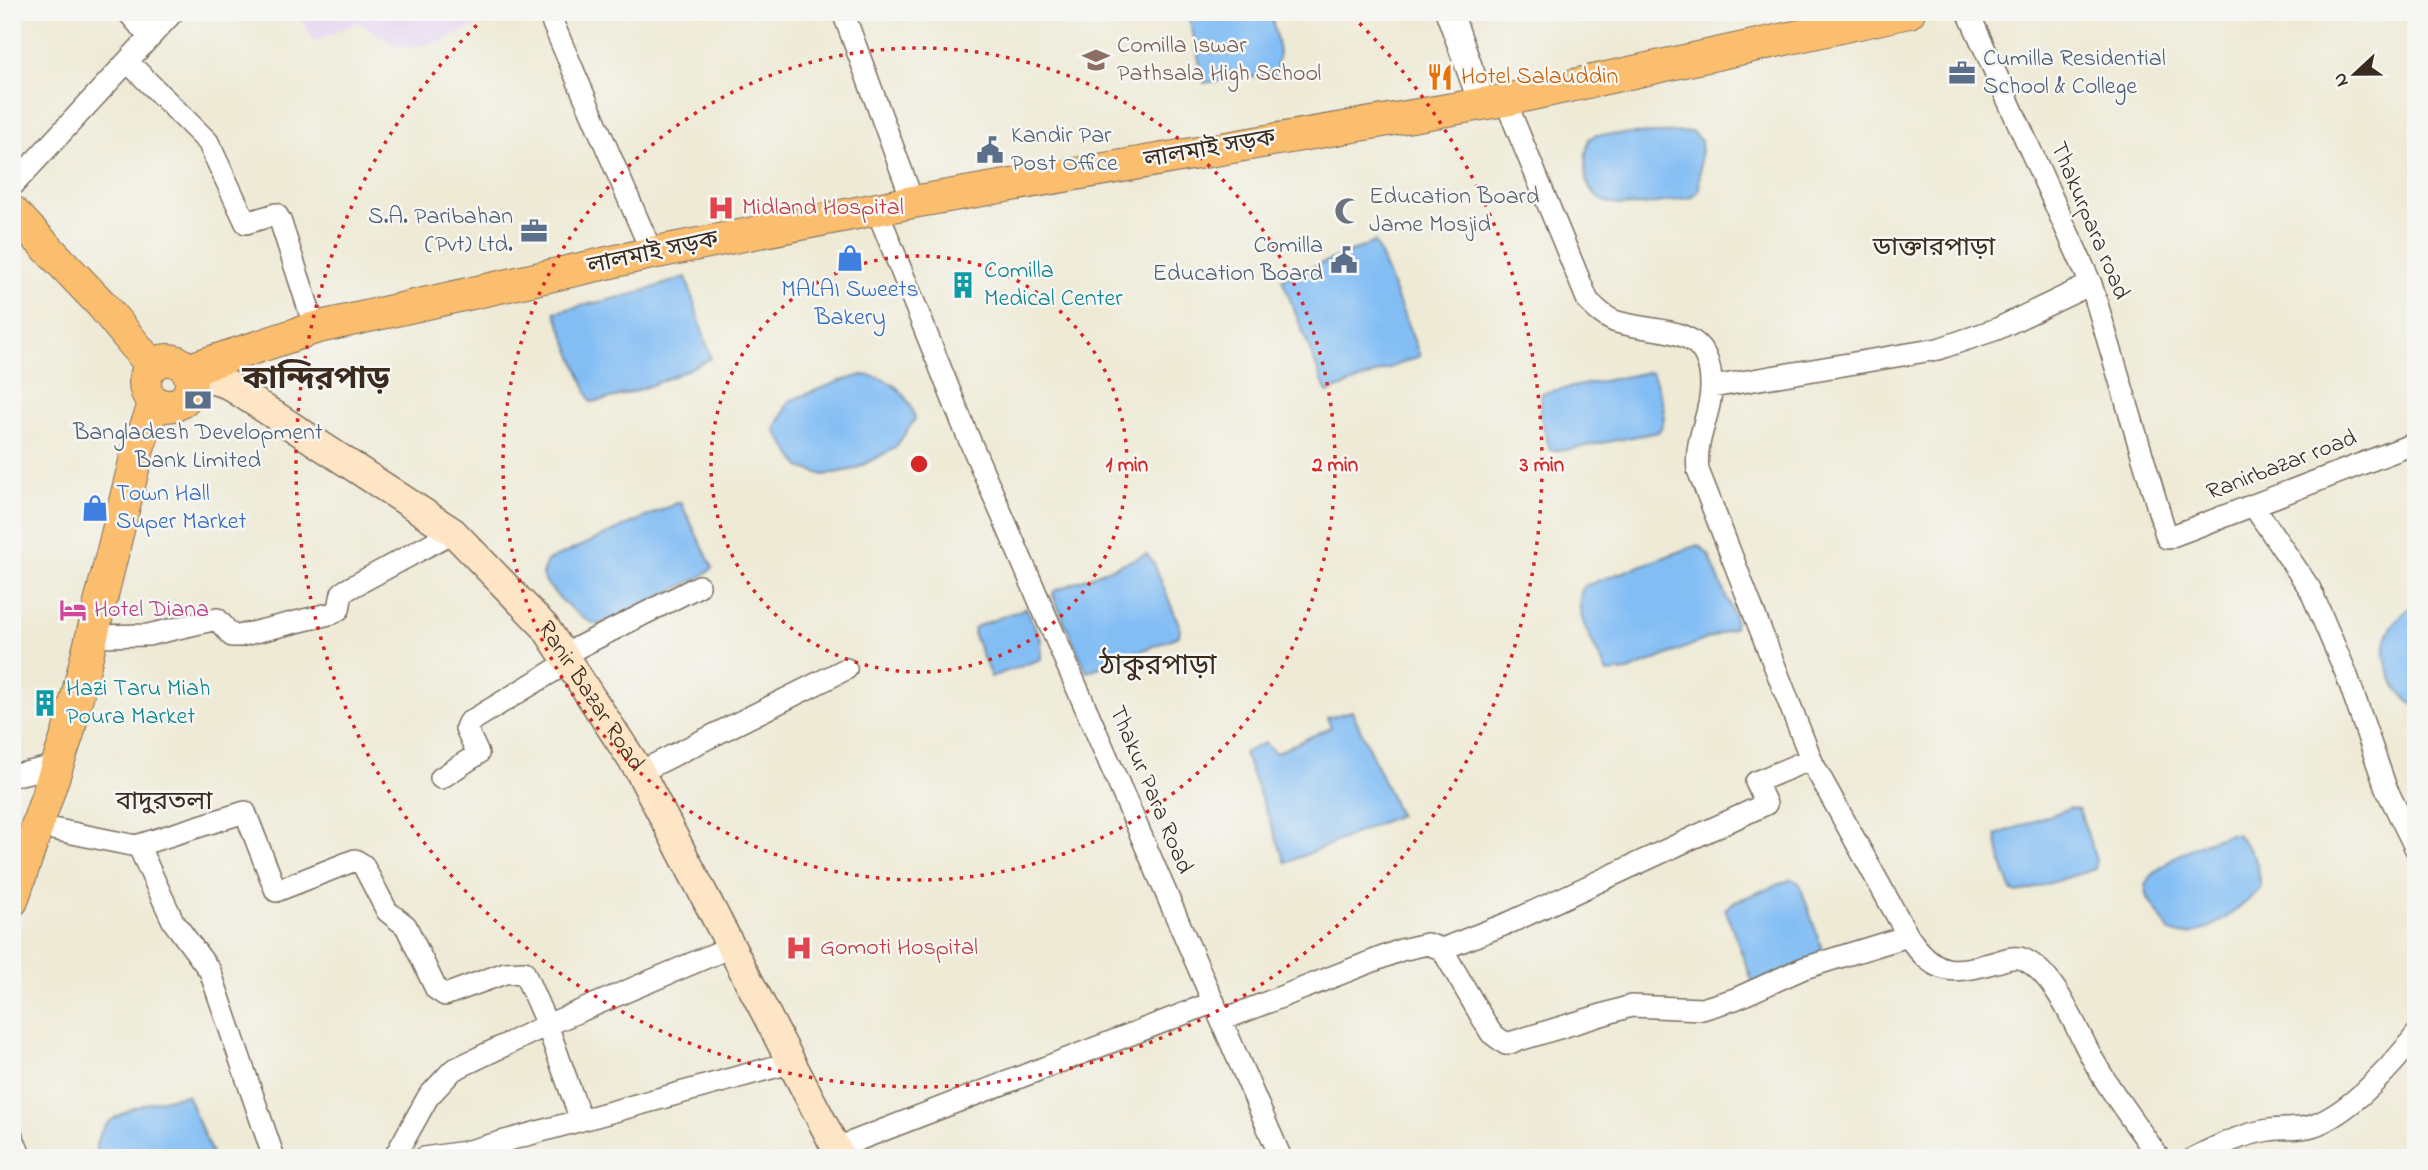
<svg xmlns="http://www.w3.org/2000/svg" width="2428" height="1170" viewBox="0 0 2428 1170" font-family="'Indie Flower','Noto Sans Bengali',sans-serif">
<style>
.built{fill:#e4d3f2}
.water{fill:#82bdf4;stroke:#5e7489;stroke-width:2}
.lines{fill:none;stroke-linecap:round;stroke-linejoin:round}
.minor-casing{stroke:#7a6d5e;stroke-width:24}
.tertiary-casing{stroke:#7a6d5e;stroke-width:29}
.secondary-casing{stroke:#7a6d5e;stroke-width:31}
.primary-casing{stroke:#7a6d5e;stroke-width:34}
.minor{stroke:#fff;stroke-width:21}
.tertiary{stroke:#fff;stroke-width:26}
.secondary{stroke:#fde5c5;stroke-width:28}
.primary{stroke:#fbbe6e;stroke-width:32}
.ring{fill:none;stroke:#d62828;stroke-width:3.5;stroke-dasharray:3.5 7}
.labels{text-anchor:middle;dominant-baseline:central;stroke-width:5;stroke-linejoin:round;paint-order:stroke}
.education-label{font-size:24px;fill:#785e54;stroke:#f6f6f2;text-anchor:start}
.service-label{font-size:24px;fill:#4e5e75;stroke:#f6f6f2;text-anchor:start}
.food-label{font-size:24px;fill:#c56008;stroke:#f6f6f2;text-anchor:start}
.street-label{font-size:24px;fill:#3b2a1e;stroke:#f6f6f2}
.worship-label{font-size:24px;fill:#5b616d;stroke:#f6f6f2;text-anchor:start}
.health-label{font-size:24px;fill:#be3a42;stroke:#f6f6f2;text-anchor:start}
.culture-label{font-size:24px;fill:#0d838f;stroke:#f6f6f2;text-anchor:start}
.shop-label{font-size:24px;fill:#366cbe;stroke:#f6f6f2}
.hotel-label{font-size:24px;fill:#b23c85;stroke:#f6f6f2;text-anchor:start}
.neighbourhood-label{font-size:26px;fill:#3b2a1e;stroke:#f6f6f2}
.quarter-label{font-size:28px;fill:#3b2a1e;stroke:#f6f6f2}
.district-label{font-size:32px;font-weight:bold;fill:#3b2a1e;stroke:#f6f6f2}
.centre{fill:#d62828;stroke:#f6f6f2;stroke-width:3.5}
.ring-label{font-size:21px;text-anchor:middle;font-weight:bold;fill:#d62828;stroke:#f6f6f2;stroke-width:5;stroke-linejoin:round;paint-order:stroke}
</style>
<rect width="100%" height="100%" fill="#f6f6f2"/>
<filter id="ink" filterUnits="userSpaceOnUse"><feTurbulence type="fractalNoise" baseFrequency=".0143" numOctaves="2"/><feDisplacementMap in="SourceGraphic" scale="14" xChannelSelector="R" yChannelSelector="G"/><feConvolveMatrix kernelMatrix="1 2 1 2 8 2 1 2 1" color-interpolation-filters="sRGB"/></filter>
<filter id="wash" filterUnits="userSpaceOnUse"><feTurbulence type="fractalNoise" baseFrequency=".00686" numOctaves="4" result="noise"/><feDisplacementMap in="SourceGraphic" scale="28" xChannelSelector="R" yChannelSelector="G"/><feGaussianBlur stdDeviation="1.57" result="paint"/><feColorMatrix in="noise" values="0 0 0 0 0 0 0 0 0 0 0 0 0 0 0 0 0 1.4 0 .05"/><feComposite in="paint" operator="in"/></filter>
<g filter="url(#wash)">
<rect width="100%" height="100%" fill="#eeead6"/>
<path class="built" d="M 297,12 L 506,12 L 441,42 L 401,49 L 358,22 L 314,42 Z"/>
<path class="water" d="M 1188,12 L 1271,12 L 1279,52 L 1276,74 L 1204,83 Z
M 1692,132 L 1701,141 L 1699,190 L 1693,197 C 1639,206 1568,226 1589,139 L 1596,135 Z
M 1375,242 L 1420,356 L 1327,393 L 1282,279 Z
M 686,277 L 711,358 C 674,377 632,396 591,402 L 555,312 L 634,294 Z
M 1648,372 L 1652,373 C 1659,388 1671,418 1658,432 L 1566,450 L 1550,450 L 1540,415 L 1542,393 Z
M 863,375 C 891,377 908,392 915,419 L 895,448 L 855,469 L 824,475 L 800,467 L 775,430 L 789,401 L 840,381 Z
M 677,503 L 681,503 L 713,568 L 699,578 L 599,625 C 583,622 547,590 542,574 L 547,561 Z
M 1698,545 L 1709,555 L 1735,618 L 1734,628 L 1628,671 L 1607,673 C 1597,648 1569,611 1584,586 Z
M 1147,554 L 1154,564 L 1180,627 L 1179,636 L 1087,672 L 1053,596 L 1054,591 Z
M 2416,603 L 2416,703 L 2414,704 C 2401,696 2396,688 2390,674 C 2377,642 2389,622 2416,603 Z
M 1026,608 L 1041,640 L 1041,659 L 991,677 L 973,633 L 975,627 Z
M 1352,711 L 1399,815 L 1286,863 L 1244,753 L 1264,743 L 1276,753 L 1331,727 L 1327,718 Z
M 2070,808 L 2079,809 L 2096,860 L 2095,869 L 2018,893 L 2012,891 L 2001,862 L 1996,835 Z
M 2230,834 L 2237,834 C 2253,852 2261,865 2260,889 C 2240,909 2199,944 2170,932 L 2148,898 L 2145,884 C 2163,859 2201,842 2230,834 Z
M 1792,879 L 1799,883 L 1823,951 L 1801,964 L 1753,983 L 1725,909 L 1734,902 Z
M 187,1095 L 214,1158 L 97,1158 C 87,1112 156,1100 187,1095 Z"/>
</g>
<g filter="url(#ink)">
<g class="lines">
<defs>
<path id="minor" d="M 128,12 L 150,38
M 548,12 L 652,253
M 843,12 L 913,202
M 1968,12 L 2091,284 L 2167,538 L 2416,443
M 129,63 L 208,142 L 246,223 L 276,214 L 280,220 L 315,328
M 1505,100 L 1588,301 C 1596,309 1604,317 1614,321 C 1656,335 1711,321 1711,385 C 1712,414 1694,438 1698,470 L 1813,764 L 1908,936 C 1937,979 1955,973 2000,961 C 2008,958 2017,956 2025,960 C 2058,976 2078,1035 2096,1065 C 2114,1097 2138,1127 2159,1158
M 12,186 L 173,12
M 877,210 L 966,432 L 1281,1158
M 1712,387 L 1938,349 L 1997,329 L 2091,284
M 2253,505 L 2310,589 L 2346,673 L 2386,788 L 2416,849
M 93,636 L 148,635 L 217,619 L 232,636 L 239,636 L 333,613 L 339,609 L 342,593 L 346,590 L 453,532
M 563,655 L 699,586
M 640,772 L 846,669
M 12,776 L 55,766
M 441,778 L 478,754 L 466,728 L 468,723 L 568,662
M 38,826 L 136,846 L 245,812 L 276,891 L 355,860 L 363,865 L 387,911 L 406,926 L 436,989 L 445,995 L 505,973 L 524,972 L 547,1025 L 581,1120
M 138,845 L 173,921 L 210,971 L 274,1158
M 1442,949 L 1491,1033 L 1506,1044 L 1631,1006 L 1702,1009 L 1735,999 L 1804,968 L 1908,936
M 1222,1020 L 1401,950 L 1427,944 L 1442,949 L 1511,922 L 1766,804 L 1756,782 L 1811,759
M 12,1136 L 21,1158
M 837,1148 L 1214,1002
M 394,1158 L 428,1097 L 453,1070 L 547,1025 L 733,946
M 424,1158 L 465,1152 L 793,1062
M 2194,1158 C 2218,1146 2242,1134 2269,1130 C 2282,1128 2299,1130 2312,1126 C 2349,1114 2393,1065 2416,1035"/>
<path id="tertiary" d="M 1449,12 L 1482,103"/>
<g id="secondary">
<path id="s1" d="M 189,373 L 227,384 L 453,532 L 545,627 L 640,772 L 841,1158"/>
</g>
<path id="primary" d="M 12,211 L 102,305 L 152,366
M145 383a23 23 0 1 1 46 0a23 23 0 1 1-46 0Z
M 187,370 L 315,328 L 652,253 L 913,202 L 1505,100 L 1909,12
M 12,901 L 68,733 L 139,445 L 155,403"/>
</defs>
<use href="#minor" class="minor-casing"/>
<use href="#tertiary" class="tertiary-casing"/>
<use href="#secondary" class="secondary-casing"/>
<use href="#primary" class="primary-casing"/>
<use href="#minor" class="minor"/>
<use href="#tertiary" class="tertiary"/>
<use href="#secondary" class="secondary"/>
<use href="#primary" class="primary"/>
</g>
</g>
<g class="ring">
<circle cx="919" cy="464" r="208"/>
<circle cx="919" cy="464" r="416"/>
<path d="M1352 16A623 623 0 1 1 486 16"/>
</g>
<defs>
<symbol id="school-bare" viewBox="-9 -9 18 18"><path d="M0-5L7-2L0 1L-7-2ZM-4 1L0 2.5L4 1V4Q0 6-4 4Z" fill="#8d6e63" stroke="#f6f6f2" stroke-width="2.5" paint-order="stroke"/></symbol>
<symbol id="office-bare" viewBox="-9 -9 18 18"><path d="M-6-3h4V-5.5h4V-3h4V5H-6ZM-1-4.5V-3h2v-1.5ZM-6 0V1H6V0Z" fill="#5c6f8a" stroke="#f6f6f2" stroke-width="2.5" paint-order="stroke"/></symbol>
<symbol id="restaurant-bare" viewBox="-9 -9 18 18"><path d="M-5-6h1v4h1v-4h1v4h1v-4h1v5L-1.5 .5V6h-2V.5L-5-1ZM5-6V6H3V1.5H1.5Q1.5-4 5-6Z" fill="#e8710a" stroke="#f6f6f2" stroke-width="2.5" paint-order="stroke"/></symbol>
<symbol id="civic-bare" viewBox="-9 -9 18 18"><path d="M-.6-6.5H3V-4.5H.6V-3L4-1V1h2V6H-6V1h2V-1L-.6-3ZM-1.2 2.5V6h2.4V2.5Z" fill="#5c6f8a" stroke="#f6f6f2" stroke-width="2.5" paint-order="stroke"/></symbol>
<symbol id="hospital-bare" viewBox="-9 -9 18 18"><path d="M-5-5h3v3.5h4V-5h3V5h-3V1.5h-4V5h-3Z" fill="#e0444e" stroke="#f6f6f2" stroke-width="2.5" paint-order="stroke"/></symbol>
<symbol id="mosque-bare" viewBox="-9 -9 18 18"><path d="M3.5-4.9A6 6 0 1 0 3.5 4.9A5 5 0 1 1 3.5-4.9Z" fill="#6b7280" stroke="#f6f6f2" stroke-width="2.5" paint-order="stroke"/></symbol>
<symbol id="shop-bare" viewBox="-9 -9 18 18"><path d="M-5-2.5h2.3a2.7 3.5 0 0 1 5.4 0H5L5.5 6h-11ZM-1.5-2.5h3a1.5 2.3 0 0 0-3 0Z" fill="#3f7fe0" stroke="#f6f6f2" stroke-width="2.5" paint-order="stroke"/></symbol>
<symbol id="building-bare" viewBox="-9 -9 18 18"><path d="M-4-6H4V6H1V3H-1V6H-4ZM-2.5-4.3h1.7v1.8h-1.7ZM.8-4.3h1.7v1.8H.8ZM-2.5-1h1.7V.8h-1.7ZM.8-1h1.7V.8H.8Z" fill="#0f9aa8" stroke="#f6f6f2" stroke-width="2.5" paint-order="stroke"/></symbol>
<symbol id="bank-bare" viewBox="-9 -9 18 18"><path d="M-6-4H6V4H-6ZM0-2.3a2.3 2.3 0 1 0 0 4.6a2.3 2.3 0 1 0 0-4.6Z" fill="#5c6f8a" stroke="#f6f6f2" stroke-width="2.5" paint-order="stroke"/></symbol>
<symbol id="hotel-bare" viewBox="-9 -9 18 18"><path d="M-6-4.5h1.5V1H6V5H4.5V3h-9V5H-6ZM-4 0a1.8 1.8 0 1 1 3.6 0ZM.5 0V-2.5h3Q6-2.5 6 0Z" fill="#d1479c" stroke="#f6f6f2" stroke-width="2.5" paint-order="stroke"/></symbol>
</defs>
<g fill-rule="evenodd">
<use href="#school-bare" x="1077" y="41" width="38" height="38"/>
<use href="#office-bare" x="1943" y="54" width="38" height="38"/>
<use href="#restaurant-bare" x="1421" y="58" width="38" height="38"/>
<use href="#civic-bare" x="971" y="131" width="38" height="38"/>
<use href="#hospital-bare" x="702" y="189" width="38" height="38"/>
<use href="#mosque-bare" x="1329" y="192" width="38" height="38"/>
<use href="#office-bare" x="515" y="212" width="38" height="38"/>
<use href="#shop-bare" x="831" y="239" width="38" height="38"/>
<use href="#civic-bare" x="1325" y="241" width="38" height="38"/>
<use href="#building-bare" x="944" y="266" width="38" height="38"/>
<use href="#bank-bare" x="179" y="381" width="38" height="38"/>
<use href="#shop-bare" x="76" y="489" width="38" height="38"/>
<use href="#hotel-bare" x="54" y="591" width="38" height="38"/>
<use href="#building-bare" x="26" y="684" width="38" height="38"/>
<use href="#hospital-bare" x="780" y="929" width="38" height="38"/>
</g>
<g class="labels">
<g class="education-label">
<text x="1117" y="46">Comilla Iswar<tspan x="1117" dy="28">Pathsala High School</tspan></text>
</g>
<g class="service-label">
<text x="1983" y="59">Cumilla Residential<tspan x="1983" dy="28">School &amp; College</tspan></text>
<text x="1011" y="136">Kandir Par<tspan x="1011" dy="28">Post Office</tspan></text>
<text x="513" y="217" text-anchor="end">S.A. Paribahan<tspan x="513" dy="28">(Pvt) Ltd.</tspan></text>
<text x="1323" y="246" text-anchor="end">Comilla<tspan x="1323" dy="28">Education Board</tspan></text>
<text x="198" y="433" text-anchor="middle">Bangladesh Development<tspan x="198" dy="28">Bank Limited</tspan></text>
</g>
<g class="food-label">
<text x="1461" y="77">Hotel Salauddin</text>
</g>
<g class="street-label">
<text transform="translate(1210 150) rotate(-10)">লালমাই সড়ক</text>
<text transform="translate(2089 221) rotate(67)">Thakurpara road</text>
<text transform="translate(653 254) rotate(-12)">লালমাই সড়ক</text>
<text transform="translate(2282 466) rotate(-21)">Ranirbazar road</text>
<text stroke="none"><textPath href="#s1" startOffset="525">Ranir Bazar Road</textPath></text>
<text transform="translate(1150 790) rotate(67)">Thakur Para Road</text>
</g>
<g class="worship-label">
<text x="1369" y="197">Education Board<tspan x="1369" dy="28">Jame Mosjid</tspan></text>
</g>
<g class="health-label">
<text x="742" y="208">Midland Hospital</text>
<text x="820" y="948">Gomoti Hospital</text>
</g>
<g class="culture-label">
<text x="984" y="271">Comilla<tspan x="984" dy="28">Medical Center</tspan></text>
<text x="66" y="689">Hazi Taru Miah<tspan x="66" dy="28">Poura Market</tspan></text>
</g>
<g class="shop-label">
<text x="850" y="290">MALAI Sweets<tspan x="850" dy="28">Bakery</tspan></text>
<text x="116" y="494" text-anchor="start">Town Hall<tspan x="116" dy="28">Super Market</tspan></text>
</g>
<g class="hotel-label">
<text x="94" y="610">Hotel Diana</text>
</g>
<g class="neighbourhood-label">
<text x="1934" y="249">ডাক্তারপাড়া</text>
<text x="164" y="803">বাদুরতলা</text>
</g>
<g class="quarter-label">
<text x="1158" y="667">ঠাকুরপাড়া</text>
</g>
<g class="district-label">
<text x="316" y="380">কান্দিরপাড়</text>
</g>
</g>
<circle cx="919" cy="464" r="10" class="centre"/>
<g class="ring-label">
<text x="1127" y="471">1 min</text>
<text x="1335" y="471">2 min</text>
<text x="1542" y="471">3 min</text>
</g>
<rect width="2428" height="1170" fill="none" stroke="#f6f6f2" stroke-width="42"/>
<g transform="translate(2355 74) rotate(248)" stroke="#f6f6f2" stroke-width="5" paint-order="stroke">
<path d="M0-5L12 26L0 18L-12 26Z" fill="#3b2a1e"/>
<text y="-10" font-size="19" font-weight="bold" text-anchor="middle" fill="#3b2a1e">N</text>
</g>
</svg>
